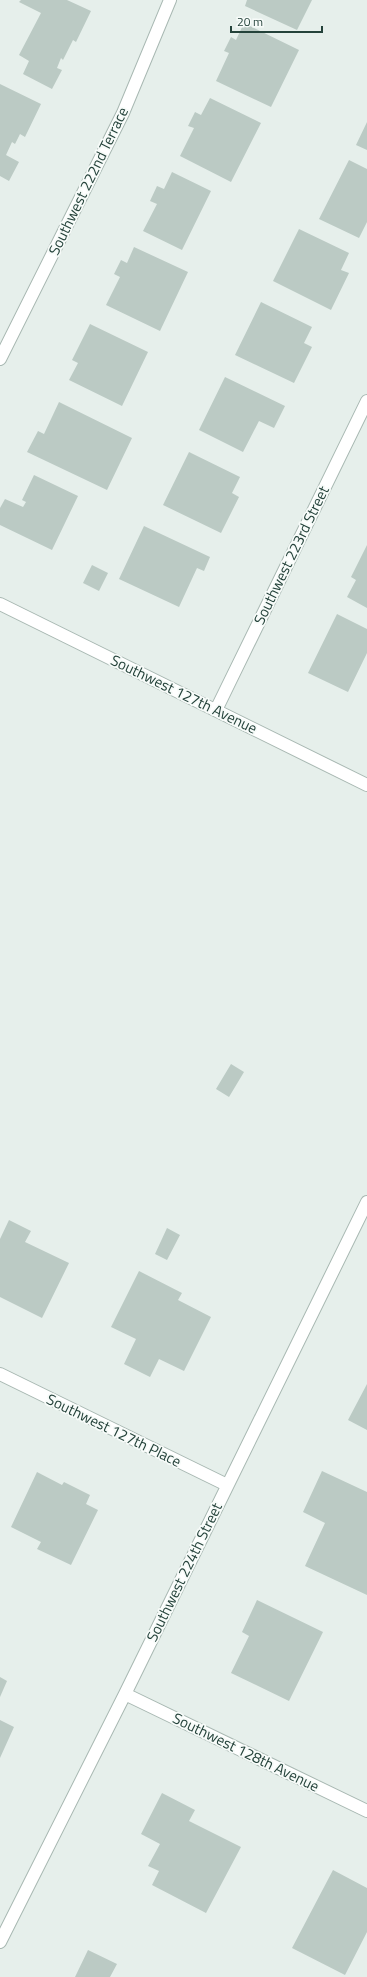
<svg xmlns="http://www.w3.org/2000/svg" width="367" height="1977" viewBox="0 0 367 1977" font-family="'Titillium Web',sans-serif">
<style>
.building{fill:#bbcac4}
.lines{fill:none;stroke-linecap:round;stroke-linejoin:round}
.street-casing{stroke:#a8b8b2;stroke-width:14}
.street{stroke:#fff;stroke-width:12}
.labels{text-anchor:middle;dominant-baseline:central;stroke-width:3.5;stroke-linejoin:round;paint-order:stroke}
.street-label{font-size:15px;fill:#24423a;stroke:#f7fbf9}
</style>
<rect width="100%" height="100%" fill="#e6efeb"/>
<path class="building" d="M 21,0 L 67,0 L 91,11 L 76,42 L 73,40 L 63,60 L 61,58 L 57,68 L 62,70 L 52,89 L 23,74 L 29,61 L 19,55 L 41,13 L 19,2 Z
M 247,0 L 312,0 L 297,30 L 245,6 Z
M 244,23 L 299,50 L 271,107 L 216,81 L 229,53 L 224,51 L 231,37 L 236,40 Z
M 0,84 L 41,104 L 25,137 L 20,134 L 15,144 L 12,142 L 6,155 L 19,162 L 9,181 L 0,176 Z
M 210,98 L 261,123 L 231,182 L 180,156 L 194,128 L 188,126 L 195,112 L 201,115 Z
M 367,122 L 367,150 L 356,145 Z
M 349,160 L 367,169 L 367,222 L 359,238 L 319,219 Z
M 172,172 L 211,191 L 182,250 L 143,231 L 157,204 L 150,201 L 157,186 L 164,189 Z
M 299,229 L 349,253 L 341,270 L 349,273 L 331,310 L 273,281 Z
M 134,247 L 188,272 L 160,331 L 106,305 L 120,277 L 114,274 L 121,260 L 127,263 Z
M 261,302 L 312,327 L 304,343 L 312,347 L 294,383 L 235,355 Z
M 90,324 L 148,352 L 122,406 L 69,380 L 78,363 L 72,360 Z
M 225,377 L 285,406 L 274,428 L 259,421 L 243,452 L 199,430 Z
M 59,402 L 132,438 L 107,490 L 27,452 L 38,431 L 44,434 Z
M 189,452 L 240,477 L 232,493 L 239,497 L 221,533 L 163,505 Z
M 34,475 L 78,496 L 52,550 L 0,525 L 0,508 L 5,499 L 23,507 L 26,502 L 22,500 Z
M 144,526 L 210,557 L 204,571 L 197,568 L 179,607 L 119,579 Z
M 367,545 L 367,608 L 347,597 L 356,580 L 351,577 Z
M 92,565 L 108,573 L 99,591 L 83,583 Z
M 337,614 L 367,629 L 367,653 L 348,692 L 308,673 Z
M 231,1064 L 244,1072 L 229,1097 L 216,1089 Z
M 9,1220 L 31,1231 L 25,1242 L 69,1263 L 42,1318 L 0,1297 L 0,1239 Z
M 167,1228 L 180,1235 L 167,1260 L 155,1254 Z
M 139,1271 L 182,1293 L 178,1300 L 211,1317 L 184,1371 L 159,1359 L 150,1377 L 124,1364 L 136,1339 L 111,1327 Z
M 367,1384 L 367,1430 L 348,1420 Z
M 322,1471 L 367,1492 L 367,1595 L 305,1566 L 325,1523 L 303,1512 Z
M 37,1472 L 62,1485 L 64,1482 L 90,1495 L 86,1504 L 98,1510 L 71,1565 L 37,1549 L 41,1542 L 11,1527 Z
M 257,1600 L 323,1632 L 289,1701 L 231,1673 L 249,1636 L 242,1632 Z
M 0,1677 L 7,1681 L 0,1697 Z
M 0,1720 L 14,1727 L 0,1758 Z
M 162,1793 L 195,1810 L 189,1821 L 241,1847 L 206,1913 L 152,1885 L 159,1871 L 148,1866 L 160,1844 L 141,1834 Z
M 333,1870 L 367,1888 L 367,1932 L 345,1975 L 292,1948 Z
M 88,1950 L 117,1964 L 110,1977 L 75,1977 Z"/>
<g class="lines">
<defs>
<path id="street" d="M 0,359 L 123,113 L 170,0
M 0,604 L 367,785
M 216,710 L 367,401
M 0,1374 L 227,1485
M 125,1694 L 367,1811
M 0,1942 L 125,1694 L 367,1202"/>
</defs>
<use href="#street" class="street-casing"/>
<use href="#street" class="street"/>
</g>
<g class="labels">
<g class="street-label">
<text transform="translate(88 181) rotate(-64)">Southwest 222nd Terrace</text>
<text transform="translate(291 555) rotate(-64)">Southwest 223rd Street</text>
<text transform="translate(184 694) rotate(26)">Southwest 127th Avenue</text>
<text transform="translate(114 1430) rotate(26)">Southwest 127th Place</text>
<text transform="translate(184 1572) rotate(-64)">Southwest 224th Street</text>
<text transform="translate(246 1752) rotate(26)">Southwest 128th Avenue</text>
</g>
</g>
<path d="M231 26v6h91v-6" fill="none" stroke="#24423a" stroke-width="2"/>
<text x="237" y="26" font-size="12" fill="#24423a" stroke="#f7fbf9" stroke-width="3" paint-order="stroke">20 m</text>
</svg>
